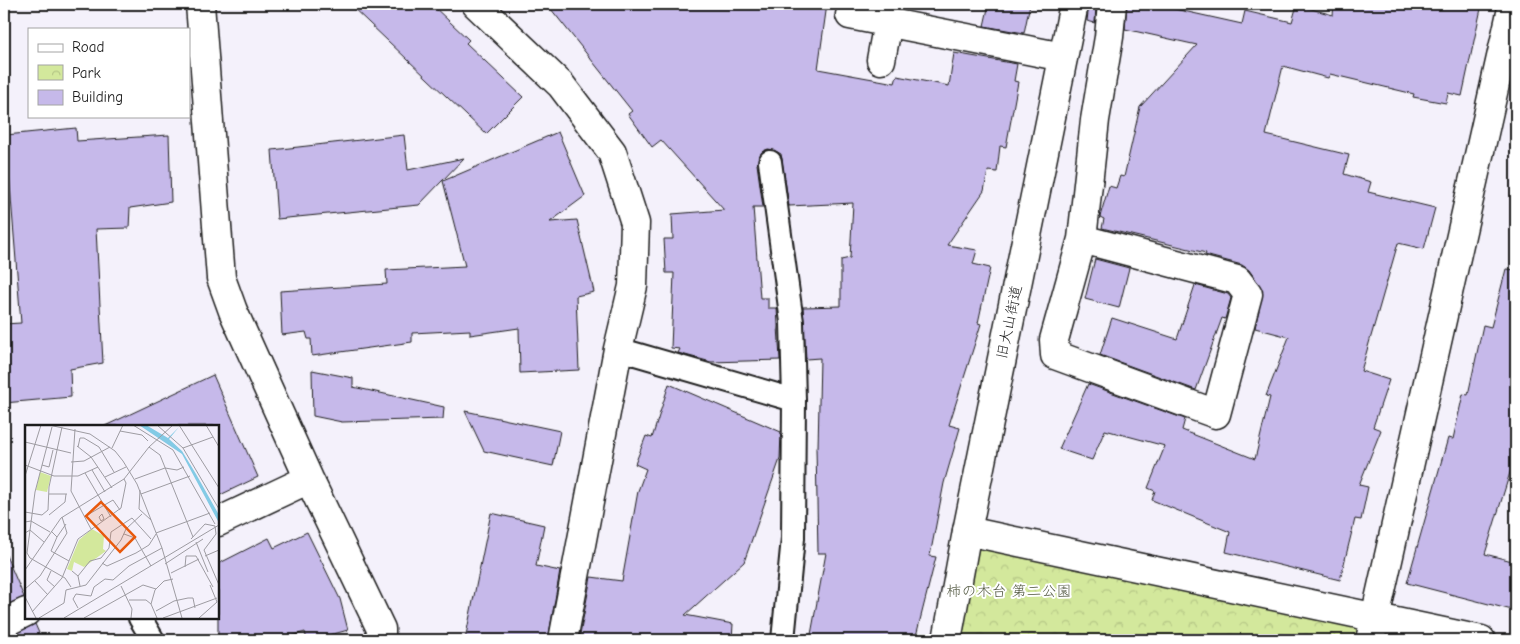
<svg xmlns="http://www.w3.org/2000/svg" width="1520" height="644" viewBox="0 0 1520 644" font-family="'Comic Neue','Klee One',sans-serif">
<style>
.park{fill:url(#park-crowns);stroke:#78825c}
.building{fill:#c6b9ea;stroke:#1c1c1c}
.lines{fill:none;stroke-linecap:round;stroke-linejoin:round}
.lane-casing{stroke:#1c1c1c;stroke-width:26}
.street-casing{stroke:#1c1c1c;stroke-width:31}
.secondary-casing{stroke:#1c1c1c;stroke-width:31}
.lane{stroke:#fff;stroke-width:22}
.street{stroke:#fff;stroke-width:28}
.secondary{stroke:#fff;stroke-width:28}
.labels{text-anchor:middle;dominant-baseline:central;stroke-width:4;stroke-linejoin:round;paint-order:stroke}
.street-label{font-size:15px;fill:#1c1c1c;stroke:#fff}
.park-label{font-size:15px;fill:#535942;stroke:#fff}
.inset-road{fill:none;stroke:#9e9ca2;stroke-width:1}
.view{fill:#e8590c;fill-opacity:0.15;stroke:#e8590c;stroke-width:2.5}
.inset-edge{fill:none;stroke:#1c1c1c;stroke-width:2.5}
</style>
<defs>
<pattern id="park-crowns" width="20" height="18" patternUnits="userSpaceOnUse" patternTransform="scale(1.25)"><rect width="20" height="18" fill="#d3e89c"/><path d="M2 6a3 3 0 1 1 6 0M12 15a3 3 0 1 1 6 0" fill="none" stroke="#b5c686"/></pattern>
</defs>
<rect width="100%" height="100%" fill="#f4f1fb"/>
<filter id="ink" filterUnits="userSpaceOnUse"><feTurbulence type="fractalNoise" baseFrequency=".02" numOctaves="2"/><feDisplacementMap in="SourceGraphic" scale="10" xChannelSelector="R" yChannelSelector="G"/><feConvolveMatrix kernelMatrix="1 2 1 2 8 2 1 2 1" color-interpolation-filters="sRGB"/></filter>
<g filter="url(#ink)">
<path class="park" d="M 967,531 L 1375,619 L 1370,640 L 947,640 Z"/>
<path class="building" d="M 349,4 L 431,4 L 469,40 L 466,43 L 523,97 L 486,134 Z
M 547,4 L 827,4 L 818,69 L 895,83 L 897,76 L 949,86 L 954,53 L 1017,64 L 1014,81 L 1018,82 L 1006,147 L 1000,146 L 997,172 L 988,171 L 984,191 L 947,245 L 977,250 L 973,264 L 990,268 L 978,323 L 981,324 L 949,425 L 960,428 L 944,483 L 930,556 L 936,557 L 915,640 L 810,640 L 826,553 L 818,553 L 816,447 L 818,448 L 820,358 L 806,359 L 803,307 L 841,306 L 841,260 L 850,258 L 853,203 L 789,206 L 781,154 L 774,150 L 768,149 L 762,152 L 757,164 L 763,207 L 753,207 L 760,298 L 768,298 L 768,308 L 777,308 L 780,360 L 711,362 L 678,353 L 680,349 L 671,348 L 674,273 L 666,273 L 664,239 L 673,239 L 672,214 L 724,210 L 661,140 L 652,147 L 628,114 L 632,111 Z
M 989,4 L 1030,4 L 1024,33 L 984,26 Z
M 1089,4 L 1096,4 L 1095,23 L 1087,21 Z
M 1127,4 L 1152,4 L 1242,24 L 1245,11 L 1292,22 L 1297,5 L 1333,15 L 1334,4 L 1482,4 L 1462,96 L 1448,93 L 1446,103 L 1413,97 L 1414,94 L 1330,74 L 1328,78 L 1283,66 L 1266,135 L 1349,155 L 1344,174 L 1371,182 L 1368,192 L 1435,208 L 1424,249 L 1398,243 L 1361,371 L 1389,380 L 1373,427 L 1381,430 L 1359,485 L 1368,487 L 1361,520 L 1355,519 L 1340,580 L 1226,552 L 1230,532 L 1152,500 L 1155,491 L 1148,488 L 1165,446 L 1105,430 L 1092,460 L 1059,449 L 1088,384 L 1185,419 L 1182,430 L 1255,459 L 1270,397 L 1266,396 L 1289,337 L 1255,328 L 1263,290 L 1249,270 L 1242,265 L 1205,255 L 1206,253 L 1102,228 L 1104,219 L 1100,217 L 1101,213 L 1109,186 L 1116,188 L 1120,176 L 1124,177 L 1140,107 L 1197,45 L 1125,29 Z
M 76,128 L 77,141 L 169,135 L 171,202 L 130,208 L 129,228 L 96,229 L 103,363 L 70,369 L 71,397 L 4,403 L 4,324 L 21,323 L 6,135 Z
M 558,132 L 585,196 L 550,222 L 577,220 L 594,292 L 576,296 L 579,370 L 520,373 L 519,328 L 470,335 L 470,330 L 412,333 L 412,342 L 312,356 L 311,339 L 308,339 L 306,332 L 282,335 L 280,291 L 387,284 L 386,270 L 465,266 L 443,181 Z
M 404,135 L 408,170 L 464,158 L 419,205 L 277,219 L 272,150 Z
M 1095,259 L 1129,268 L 1119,308 L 1085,299 Z
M 1506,269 L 1516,270 L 1516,453 L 1485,554 L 1516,562 L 1516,611 L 1407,583 L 1448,438 L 1453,439 L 1463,394 L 1468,395 L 1483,325 L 1491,327 Z
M 1195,285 L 1228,294 L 1231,298 L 1225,319 L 1222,318 L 1196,390 L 1100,355 L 1112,318 L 1177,339 Z
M 312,370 L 353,378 L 353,387 L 444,407 L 443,419 L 342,422 L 313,416 Z
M 213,375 L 258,477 L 218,496 L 218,426 L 105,426 Z
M 669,384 L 781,432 L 780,459 L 744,562 L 685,615 L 733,624 L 732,640 L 579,640 L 591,577 L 622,581 L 638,491 L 646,469 L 635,464 L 646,436 L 652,438 Z
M 465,411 L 560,431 L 553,466 L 484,451 Z
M 491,513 L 544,525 L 536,566 L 560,571 L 548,640 L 465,640 Z
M 307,532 L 340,599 L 348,630 L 330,635 L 327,640 L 307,640 L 305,632 L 278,640 L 218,640 L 218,564 L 269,538 L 274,548 Z
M 4,551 L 24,597 L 4,606 Z
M 35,624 L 42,640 L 4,640 L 4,639 Z"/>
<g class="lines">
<defs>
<path id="lane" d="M 770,162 L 792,322 L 794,400 L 793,538 L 783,640
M 618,349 L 794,400
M 140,618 L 153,640"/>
<path id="street" d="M 200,4 L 221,278 L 233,311 L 309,479 L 381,629 L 381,640
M 476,4 L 561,85 L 612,152 L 635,223 L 633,286 L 618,349 L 563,640
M 850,15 L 1063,57
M 881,60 L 888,22
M 1082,239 L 1237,280 L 1248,294 L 1216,414 L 1055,355 L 1054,340 L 1082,239 L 1095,120 L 1109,37 L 1112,4
M 218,522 L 309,479
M 967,531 L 1481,640
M 4,623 L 26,612
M 1370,640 L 1513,4"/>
<path id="secondary" d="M 947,640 L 967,531 L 1074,4"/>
</defs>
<use href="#lane" class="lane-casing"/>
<use href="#street" class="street-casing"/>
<use href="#secondary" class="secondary-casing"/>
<use href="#lane" class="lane"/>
<use href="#street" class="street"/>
<use href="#secondary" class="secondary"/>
</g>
</g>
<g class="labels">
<g class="street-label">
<text transform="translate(1009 322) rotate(-78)">旧大山街道</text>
</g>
<g class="park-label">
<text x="1009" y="591">柿の木台 第二公園</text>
</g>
</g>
<g transform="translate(25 425)">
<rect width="194" height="194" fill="#f4f1fb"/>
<path d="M 67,104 L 79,111 L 78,124 L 81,126 L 59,142 L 49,137 L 47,146 L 42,144 L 54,115 Z" fill="#d3e89c"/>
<path d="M 15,47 L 26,51 L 22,67 L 11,65 Z" fill="#d3e89c"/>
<path d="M 114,0 L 121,0 L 143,13 L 154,2 L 144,14 L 157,26 L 171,49 L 194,90 L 194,98 L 157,29 Z" fill="#83cae5"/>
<path class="inset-road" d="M 24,0 L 65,9 L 90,26 L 98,36 L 112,59 L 137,123 L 157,193M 108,0 L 148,25 L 190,99M 132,0 L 158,23 L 194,84M 154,0 L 194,63M 181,0 L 194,22M 27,2 L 10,67 L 2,128 L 5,133 L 40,153 L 46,162M 50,4 L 46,66 L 66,104M 95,6 L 117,10 L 123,16M 0,17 L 46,28M 52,21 L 66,32 L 87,63M 53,22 L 55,13 L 59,13 L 74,22 L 89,47M 124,22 L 135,30 L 168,112M 87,23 L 98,0M 158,23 L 188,12M 46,37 L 59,36 L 85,22M 0,40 L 29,51 L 53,51 L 73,42M 17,40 L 24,42 L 28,25M 67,45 L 80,67M 60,48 L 86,92M 0,51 L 16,0M 80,52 L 101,42M 110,54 L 140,43 L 152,45 L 159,42M 115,65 L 114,84 L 126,95M 24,69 L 42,69M 116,69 L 165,51M 0,87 L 17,90 L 23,85 L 24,62 L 37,2M 24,90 L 40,77 L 41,69M 59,92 L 88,75 L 95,85M 76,96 L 74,92 L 77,89 L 79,94 L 76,96M 0,97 L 6,96 L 25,107M 26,106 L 32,112 L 26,126 L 44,136M 0,108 L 5,105 L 19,117M 131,108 L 185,88M 99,109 L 110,113 L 126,141M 32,112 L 41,99M 166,114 L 180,99 L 190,101 L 191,109 L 179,125 L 194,160M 171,117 L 183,147M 180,131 L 194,125M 77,138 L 82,141 L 111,128 L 124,120 L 131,109M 140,139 L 178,114M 160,142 L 161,131 L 171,131 L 188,162M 0,145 L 36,93 L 99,54 L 124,22 L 148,0M 26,146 L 22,155 L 30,162M 47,146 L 53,151 L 55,161M 146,148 L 174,134M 53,151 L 65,136 L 76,133 L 84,123 L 86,107 L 107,93 L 126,114M 10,156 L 23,170M 96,161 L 107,184 L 106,193M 0,164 L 15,151 L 42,108 L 37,92M 0,172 L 11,193M 104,175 L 121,175 L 126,179M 53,183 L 48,174 L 51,169 L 66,171 L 69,162 L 80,154 L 88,155 L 104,141 L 137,123M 131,186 L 149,176 L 163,173 L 168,173 L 170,183M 7,187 L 37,153 L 53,114 L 96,83 L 101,58 L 99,54M 14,193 L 39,178 L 41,165 L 61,160 L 96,115 L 101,104 L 117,89M 39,193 L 194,100M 59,193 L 118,160 L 131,164M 132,193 L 126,179 L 130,165 L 139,156 L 148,154M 138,193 L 192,173M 174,193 L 192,177 L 185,160"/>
<path class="view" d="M 76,77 L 110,112 L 95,127 L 61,91 Z"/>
<rect width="194" height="194" class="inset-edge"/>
</g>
<rect width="1520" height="644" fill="none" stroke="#fff" stroke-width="20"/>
<rect x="10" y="10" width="1500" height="624" fill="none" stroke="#1c1c1c" stroke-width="2" filter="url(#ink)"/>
<rect x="28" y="28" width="162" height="90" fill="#ffffff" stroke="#a4a4a4"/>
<rect x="38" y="44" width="25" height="8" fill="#ffffff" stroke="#a4a4a4"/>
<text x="72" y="52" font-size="15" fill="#1c1c1c">Road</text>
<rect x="38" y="65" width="25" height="15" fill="url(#park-crowns)" stroke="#a4a4a4"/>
<text x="72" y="78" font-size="15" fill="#1c1c1c">Park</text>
<rect x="38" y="90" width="25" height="15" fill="#c6b9ea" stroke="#a4a4a4"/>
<text x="72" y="102" font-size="15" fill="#1c1c1c">Building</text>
</svg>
